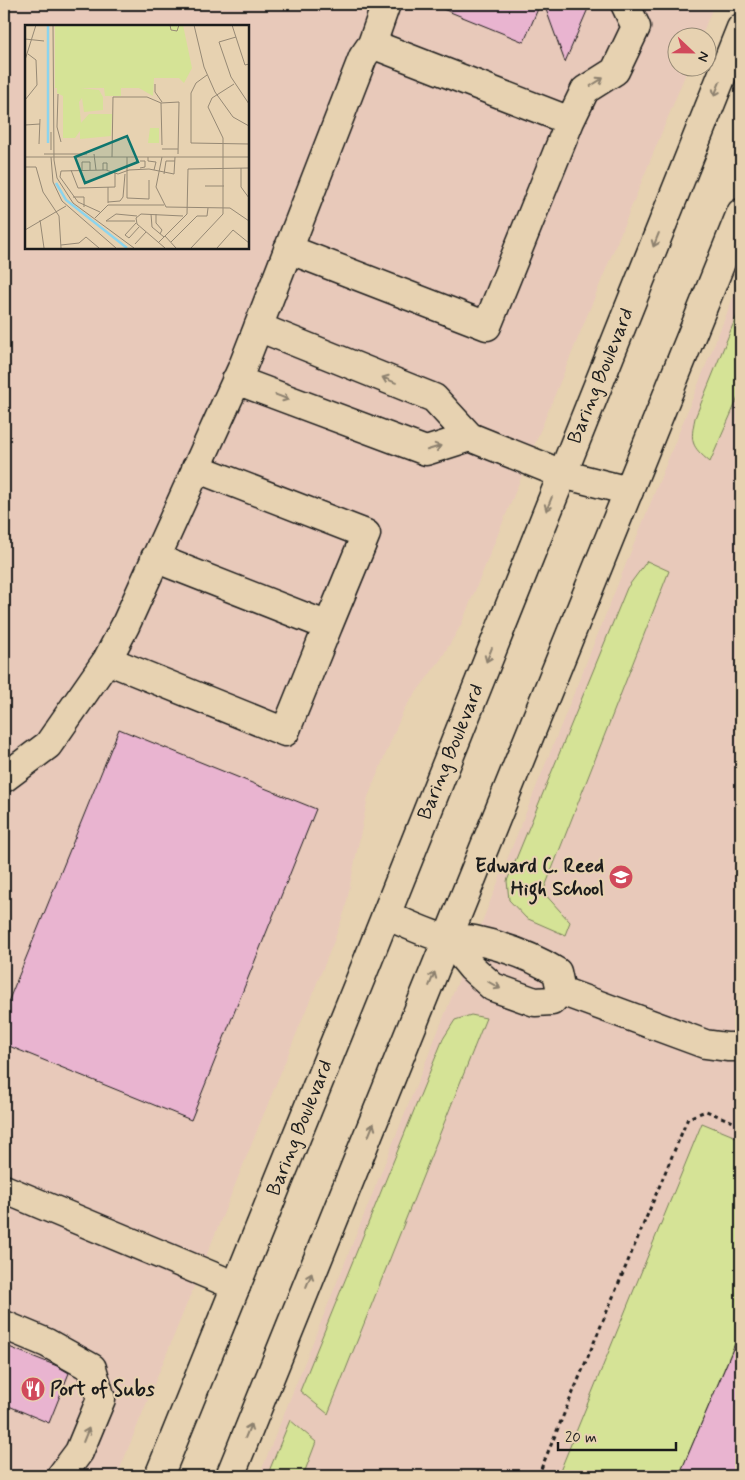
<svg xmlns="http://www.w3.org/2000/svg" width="745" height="1480" viewBox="0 0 745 1480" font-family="Mynerve,sans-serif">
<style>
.built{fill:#e8c9ba;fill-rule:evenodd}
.green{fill:#d5e396;stroke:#788059}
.building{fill:#e9b4d0;stroke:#1c1c1c}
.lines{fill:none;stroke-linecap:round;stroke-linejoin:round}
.minor-casing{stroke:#1c1c1c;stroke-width:31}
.major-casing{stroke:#1c1c1c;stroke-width:31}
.path{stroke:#1c1c1c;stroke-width:3;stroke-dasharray:4 4;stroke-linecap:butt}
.minor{stroke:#e7d2b1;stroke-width:28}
.major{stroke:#e7d2b1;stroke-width:28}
.oneway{stroke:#8c806e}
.labels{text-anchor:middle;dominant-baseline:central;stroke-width:4;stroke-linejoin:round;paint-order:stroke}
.street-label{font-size:20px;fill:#1c1c1c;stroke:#e7d2b1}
.poi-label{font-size:20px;font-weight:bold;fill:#1c1c1c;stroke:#e7d2b1;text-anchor:end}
.inset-river{fill:none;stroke:#8cd4ed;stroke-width:2.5}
.inset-road{fill:none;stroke:#968975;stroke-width:1}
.view{fill:#0f766e;fill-opacity:0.15;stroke:#0f766e;stroke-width:2.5}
.inset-edge{fill:none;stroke:#1c1c1c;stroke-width:2.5}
</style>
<rect width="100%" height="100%" fill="#e7d2b1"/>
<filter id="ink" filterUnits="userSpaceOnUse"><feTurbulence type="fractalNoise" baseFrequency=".02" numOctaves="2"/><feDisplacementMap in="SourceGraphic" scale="10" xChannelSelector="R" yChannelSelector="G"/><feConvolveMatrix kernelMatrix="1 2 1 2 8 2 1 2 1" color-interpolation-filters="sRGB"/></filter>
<g filter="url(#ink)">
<path class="built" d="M 4,4 L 714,4 L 701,37 L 678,38 L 678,68 L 688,68 L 461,625 L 441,659 L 404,709 L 368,797 L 345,910 L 334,941 L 117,1476 L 4,1476 ZM 26,26 L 248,26 L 248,248 L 26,248 Z
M 741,278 L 741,1476 L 259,1476 Z"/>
<path class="green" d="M 741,305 L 741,391 L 710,462 C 691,446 690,442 695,418 Z
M 647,561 L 669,571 L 543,892 L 570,922 L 565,935 L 526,918 L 509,900 L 507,881 L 627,588 Z
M 471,1015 L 486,1018 L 328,1414 L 300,1391 L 443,1039 L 455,1020 Z
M 702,1123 L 741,1139 L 741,1329 L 679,1476 L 558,1476 Z
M 290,1420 L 316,1442 L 303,1476 L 267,1476 Z"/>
<path class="building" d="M 433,4 L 540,4 L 524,42 L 433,5 Z
M 544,4 L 590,4 L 565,62 Z
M 119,729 L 316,809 L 191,1120 L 4,1044 L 4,1012 Z
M 741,1330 L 741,1476 L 679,1476 Z
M 4,1345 L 57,1366 L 69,1373 L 49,1423 L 4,1404 Z"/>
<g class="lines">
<defs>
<path id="minor" d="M 570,121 L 585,90 L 615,71 L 636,27 L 625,4
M 288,249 L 487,326 L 570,121 L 372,44
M 258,327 L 434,398 L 470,437 L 562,474 L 629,491
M 236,380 L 426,451 L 470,437
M 196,468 L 366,534 L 328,626
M 107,660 L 285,732 L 328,626 L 155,558
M 4,778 L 48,745 L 107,660 L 125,626 L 243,366 L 363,57 L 372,44 L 386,4
M 386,915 C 405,923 427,934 447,939 C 456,941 465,938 474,940 C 502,946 532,956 557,972 L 561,991
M 448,939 L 472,968 L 493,987 L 535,1002 L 552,1001 L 561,991
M 561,991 L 705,1044 L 727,1047 L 741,1047
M 4,1189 L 236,1286
M 4,1325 L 47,1343 L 92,1368 L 101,1399 L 79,1452 L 61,1476"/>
<path id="major" d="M 159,1476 L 360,980 L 741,28
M 230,1476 L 741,213"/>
</defs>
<use href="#minor" class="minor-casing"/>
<use href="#major" class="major-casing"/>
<path class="path" d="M 538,1476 L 688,1118 L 706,1111 L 741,1125"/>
<use href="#minor" class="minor"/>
<use href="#major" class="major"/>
</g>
<defs><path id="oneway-shaft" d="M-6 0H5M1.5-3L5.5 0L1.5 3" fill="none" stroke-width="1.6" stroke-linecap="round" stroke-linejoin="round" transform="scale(1.25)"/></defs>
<g class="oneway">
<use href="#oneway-shaft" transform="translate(597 82) rotate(-32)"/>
<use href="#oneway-shaft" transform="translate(717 89) rotate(112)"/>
<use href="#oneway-shaft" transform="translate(656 240) rotate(112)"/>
<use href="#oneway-shaft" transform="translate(389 380) rotate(-158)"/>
<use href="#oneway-shaft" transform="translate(282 397) rotate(21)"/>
<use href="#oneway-shaft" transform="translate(434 448) rotate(-17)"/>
<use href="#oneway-shaft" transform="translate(549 504) rotate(112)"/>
<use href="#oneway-shaft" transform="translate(489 655) rotate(112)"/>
<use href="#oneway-shaft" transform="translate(432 979) rotate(-68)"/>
<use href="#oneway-shaft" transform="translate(494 985) rotate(30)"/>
<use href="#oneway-shaft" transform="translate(371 1130) rotate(-68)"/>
<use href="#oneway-shaft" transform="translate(309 1280) rotate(-68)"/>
<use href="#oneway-shaft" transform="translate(248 1431) rotate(-68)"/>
<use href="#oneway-shaft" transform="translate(86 1435) rotate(-68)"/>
</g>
</g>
<defs>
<symbol id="school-disc" viewBox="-11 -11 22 22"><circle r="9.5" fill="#d1495b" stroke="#e7d2b1"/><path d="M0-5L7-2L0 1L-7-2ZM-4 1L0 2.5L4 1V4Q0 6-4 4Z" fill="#fff"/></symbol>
<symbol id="restaurant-disc" viewBox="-11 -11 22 22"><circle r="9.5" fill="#d1495b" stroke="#e7d2b1"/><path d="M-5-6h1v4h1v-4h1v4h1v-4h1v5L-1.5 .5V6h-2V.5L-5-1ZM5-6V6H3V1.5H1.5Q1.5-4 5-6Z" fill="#fff"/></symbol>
</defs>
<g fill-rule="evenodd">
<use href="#school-disc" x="607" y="863" width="28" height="28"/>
<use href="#restaurant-disc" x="19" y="1375" width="28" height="28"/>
</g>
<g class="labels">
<g class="street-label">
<text transform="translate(601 376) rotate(-68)">Baring Boulevard</text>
<text transform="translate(451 752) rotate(-68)">Baring Boulevard</text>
<text transform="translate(300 1128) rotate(-68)">Baring Boulevard</text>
</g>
<g class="poi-label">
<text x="604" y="866">Edward C. Reed<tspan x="604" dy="23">High School</tspan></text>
<text x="50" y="1389" text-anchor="start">Port of Subs</text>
</g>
</g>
<g transform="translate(25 25)">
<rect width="224" height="224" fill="#e7d2b1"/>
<path d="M 30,0 L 158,0 L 167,43 L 159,58 L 154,53 L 129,53 L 128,71 L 114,63 L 96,63 L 96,71 L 80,71 L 79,63 L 55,63 L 74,65 L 78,72 L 78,85 L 59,87 L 57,73 L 54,77 L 56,98 L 64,89 L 87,89 L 86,111 L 55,114 L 55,106 L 50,113 L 38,113 L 38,71 L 32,68 L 32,63 L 42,63 L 30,63 ZM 125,103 L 134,103 L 134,118 L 123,118 Z" fill="#d5e396"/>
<path class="inset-river" d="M 23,0 L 23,118M 31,158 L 41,175 L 102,223"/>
<path class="inset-road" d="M 28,0 L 29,135 L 32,153 L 48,178 L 109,223M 145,0 L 146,5 L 152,6 L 154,0M 169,0 L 179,42 L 190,67 L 208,92 L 224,101M 207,0 L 220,40 L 224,39M 211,12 L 194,17 L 206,52 L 224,79M 0,14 L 19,16M 0,35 L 11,0M 182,50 L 171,58 L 166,68 L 166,118 L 224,119M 130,59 L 130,67 L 137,77M 33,69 L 32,102 L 36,117M 0,75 L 12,60 L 11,35 L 3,29M 136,78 L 154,77 L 153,129M 0,100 L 15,99M 14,119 L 15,94M 137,124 L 153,124M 26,125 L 26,107M 19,129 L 62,129M 69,129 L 71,145M 0,132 L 224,132M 26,132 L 28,157 L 37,176 L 91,223M 87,132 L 88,72 L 122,72 L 136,78 L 137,120M 102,132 L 102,173 L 124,174 L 124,155M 123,132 L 123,136 L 131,137 L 129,145M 137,132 L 131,162 L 141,182 L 205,183 L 224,196M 115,136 L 120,136 L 120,142 L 115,143M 0,142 L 11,142 L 18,167 L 34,191 L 36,223M 216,143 L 216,162 L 224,173M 46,145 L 53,163 L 90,162 L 90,148M 57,145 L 57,137 L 65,137 L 65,145M 78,145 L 78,138 L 82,138 L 82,145M 139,149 L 141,136 L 150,136M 180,161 L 199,161M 83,162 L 83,178M 48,172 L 59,172 L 59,182M 83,177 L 95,176 L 98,172 L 100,149M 75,187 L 53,177 L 35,152 L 36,146 L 81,145 L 93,149 L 104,145 L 124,144 L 149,149 L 150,132M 126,189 L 127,202 L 139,212M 131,189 L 131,198 L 137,205 L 135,209M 70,193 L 83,180 L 139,180M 15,195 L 19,223M 110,196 L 81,196 L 91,189 L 112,191M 111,198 L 100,210 L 104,213 L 114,202M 0,205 L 41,181M 140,211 L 151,223M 146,217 L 172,191 L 182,191 L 183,183M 133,218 L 162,189 L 163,144 L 224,143M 110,219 L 121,207M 36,220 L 54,218 L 61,212 L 74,223M 140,223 L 112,199 L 111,193 L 116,189 L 158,191M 166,223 L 198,189 L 198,113 L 183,82 L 187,73 L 209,59M 192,223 L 208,205 L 224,218"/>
<path class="view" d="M 102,111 L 113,137 L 60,158 L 50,132 Z"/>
<rect width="224" height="224" class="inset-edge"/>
</g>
<rect width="745" height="1480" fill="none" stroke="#e7d2b1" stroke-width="20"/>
<rect x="10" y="10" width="725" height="1460" fill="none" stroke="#1c1c1c" stroke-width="2" filter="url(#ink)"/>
<g transform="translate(692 52) rotate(112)"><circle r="24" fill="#e7d2b1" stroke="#968975"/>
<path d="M0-4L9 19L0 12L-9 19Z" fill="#d1495b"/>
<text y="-8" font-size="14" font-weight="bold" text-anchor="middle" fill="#1c1c1c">N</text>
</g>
<path d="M558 1442v8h118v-8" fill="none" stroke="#1c1c1c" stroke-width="2.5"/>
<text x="565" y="1442" font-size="15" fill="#1c1c1c" stroke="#e7d2b1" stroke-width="4" paint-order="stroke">20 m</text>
</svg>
